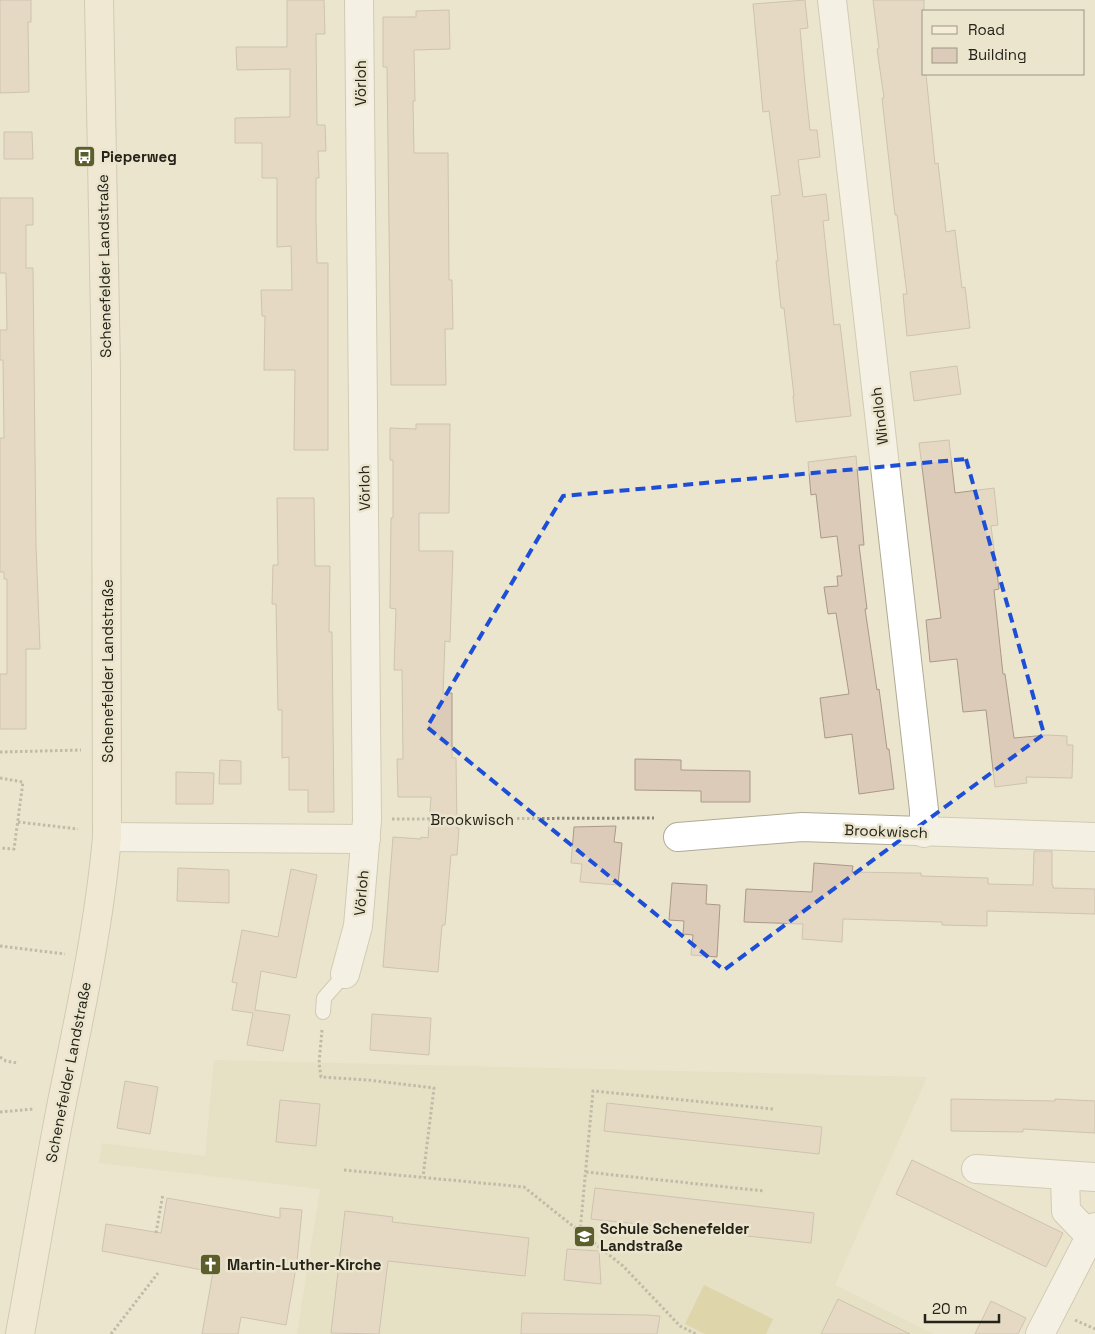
<svg xmlns="http://www.w3.org/2000/svg" width="1095" height="1334" viewBox="0 0 1095 1334" font-family="'Space Grotesk',sans-serif">
<style>
.built{fill:#e1d9bb}
.green{fill:#d1c07f}
.building{fill:#ddcbb9;stroke:#a98}
.lines{fill:none;stroke-linecap:round;stroke-linejoin:round}
.lane-casing{stroke:#b0aa94;stroke-width:16}
.street-casing{stroke:#b0aa94;stroke-width:30}
.secondary-casing{stroke:#b0aa94;stroke-width:30}
.path{stroke:#8b8777;stroke-width:3;stroke-dasharray:2.5 2.5;stroke-linecap:butt}
.lane{stroke:#fff;stroke-width:14}
.street{stroke:#fff;stroke-width:28}
.secondary{stroke:#f7ecd8;stroke-width:28}
.marked{fill:none;stroke:#1d4ed8;stroke-width:4;stroke-dasharray:10 6;stroke-linejoin:round}
.labels{text-anchor:middle;dominant-baseline:central;stroke-width:5;stroke-linejoin:round;paint-order:stroke}
.street-label{font-size:15px;fill:#242219;stroke:#ebe5ce}
.poi-label{font-size:15px;font-weight:bold;fill:#242219;stroke:#ebe5ce;text-anchor:start}
</style>
<rect width="100%" height="100%" fill="#ebe5ce"/>
<path class="built" d="M 214,1060 L 927,1077 L 835,1285 L 933,1334 L 297,1334 L 320,1189 L 99,1163 L 102,1143 L 205,1156 Z"/>
<path class="green" d="M 704,1285 L 773,1319 L 766,1334 L 705,1334 L 685,1324 Z"/>
<path class="building" d="M 0,0 L 31,0 L 31,22 L 28,22 L 29,92 L 0,93 Z
M 287,0 L 324,0 L 325,34 L 316,34 L 317,125 L 325,125 L 326,151 L 318,151 L 319,178 L 316,178 L 316,221 L 317,263 L 328,263 L 328,450 L 294,450 L 295,370 L 264,370 L 265,316 L 262,316 L 261,290 L 292,290 L 291,246 L 277,247 L 277,178 L 262,178 L 262,143 L 235,143 L 235,118 L 290,117 L 290,69 L 237,70 L 236,47 L 287,47 Z
M 805,0 L 808,28 L 800,29 L 805,84 L 810,130 L 817,130 L 820,157 L 798,160 L 803,197 L 826,194 L 829,220 L 823,221 L 834,325 L 840,324 L 851,416 L 796,422 L 793,396 L 794,396 L 784,308 L 781,308 L 776,261 L 778,261 L 771,196 L 780,195 L 769,111 L 763,112 L 753,4 Z
M 873,0 L 924,0 L 924,74 L 926,74 L 935,164 L 938,163 L 946,232 L 955,230 L 962,288 L 965,287 L 970,328 L 907,336 L 903,294 L 907,294 L 897,215 L 895,215 L 882,98 L 884,98 L 877,49 L 879,48 Z
M 449,10 L 450,49 L 414,50 L 415,101 L 413,101 L 414,153 L 448,153 L 449,280 L 452,280 L 453,329 L 445,329 L 446,385 L 391,385 L 387,67 L 383,67 L 383,17 L 416,17 L 416,11 Z
M 4,132 L 32,132 L 33,159 L 4,159 Z
M 0,198 L 33,198 L 33,225 L 26,225 L 26,268 L 33,268 L 36,546 L 40,649 L 26,649 L 26,729 L 0,729 L 0,674 L 7,674 L 7,579 L 4,579 L 4,572 L 0,572 L 0,438 L 4,438 L 3,360 L 0,360 L 0,330 L 7,330 L 6,273 L 0,273 Z
M 957,366 L 961,394 L 914,401 L 910,372 Z
M 416,424 L 450,424 L 449,513 L 419,513 L 419,551 L 453,551 L 450,642 L 445,641 L 443,693 L 452,693 L 452,758 L 456,758 L 457,828 L 459,828 L 457,855 L 451,855 L 445,925 L 442,925 L 438,972 L 383,967 L 393,837 L 421,839 L 421,837 L 428,838 L 431,797 L 398,797 L 397,759 L 403,759 L 402,670 L 394,670 L 396,609 L 390,608 L 391,518 L 393,518 L 393,460 L 390,460 L 390,428 L 416,429 Z
M 949,440 L 955,493 L 994,488 L 998,525 L 991,526 L 999,589 L 994,590 L 1003,674 L 1005,674 L 1014,738 L 1047,735 L 1067,736 L 1067,745 L 1073,745 L 1072,778 L 1026,777 L 1027,783 L 995,787 L 986,710 L 963,712 L 957,659 L 930,662 L 926,620 L 941,618 L 919,443 Z
M 856,456 L 864,545 L 859,545 L 867,609 L 865,609 L 877,690 L 879,689 L 887,749 L 889,749 L 894,789 L 859,794 L 852,734 L 825,738 L 820,698 L 849,694 L 836,613 L 828,614 L 824,587 L 838,586 L 837,576 L 842,576 L 837,536 L 821,538 L 816,494 L 811,495 L 808,462 Z
M 277,498 L 314,498 L 315,566 L 330,566 L 329,632 L 332,632 L 334,812 L 308,812 L 308,790 L 289,790 L 289,757 L 282,758 L 282,710 L 278,710 L 276,604 L 272,604 L 273,565 L 278,565 Z
M 635,759 L 681,760 L 681,770 L 750,771 L 750,802 L 701,802 L 701,791 L 635,790 Z
M 220,760 L 241,761 L 241,784 L 219,784 Z
M 176,772 L 214,773 L 213,804 L 176,804 Z
M 616,826 L 614,842 L 622,843 L 618,885 L 580,882 L 582,864 L 571,863 L 574,827 Z
M 1034,851 L 1052,851 L 1052,885 L 1053,885 L 1053,888 L 1095,889 L 1095,914 L 987,911 L 987,926 L 942,925 L 942,922 L 843,919 L 842,942 L 802,939 L 803,924 L 744,922 L 746,889 L 812,892 L 814,863 L 853,866 L 852,872 L 910,873 L 921,873 L 921,876 L 988,878 L 988,884 L 1033,885 Z
M 178,868 L 229,870 L 229,903 L 177,901 Z
M 291,869 L 317,875 L 296,978 L 261,971 L 255,1010 L 290,1015 L 283,1051 L 247,1045 L 253,1013 L 232,1010 L 237,983 L 232,982 L 242,930 L 278,937 Z
M 672,883 L 707,885 L 706,904 L 720,905 L 717,957 L 691,955 L 693,935 L 683,934 L 684,921 L 669,920 Z
M 372,1014 L 431,1018 L 429,1055 L 370,1050 Z
M 125,1081 L 158,1087 L 150,1134 L 117,1128 Z
M 951,1099 L 1055,1101 L 1055,1099 L 1095,1101 L 1095,1133 L 1023,1129 L 1023,1132 L 951,1131 Z
M 280,1100 L 320,1104 L 316,1146 L 276,1142 Z
M 607,1103 L 822,1127 L 819,1154 L 604,1131 Z
M 912,1160 L 1063,1233 L 1046,1267 L 896,1194 Z
M 595,1188 L 814,1213 L 811,1243 L 591,1219 Z
M 167,1198 L 280,1218 L 280,1208 L 302,1210 L 297,1262 L 286,1325 L 241,1317 L 238,1334 L 202,1334 L 213,1272 L 102,1251 L 106,1224 L 161,1233 Z
M 345,1211 L 393,1217 L 392,1222 L 529,1238 L 525,1276 L 388,1261 L 379,1334 L 331,1333 Z
M 567,1249 L 599,1251 L 601,1284 L 564,1280 Z
M 838,1299 L 910,1334 L 821,1334 Z
M 991,1301 L 1026,1318 L 1018,1334 L 975,1334 Z
M 522,1313 L 647,1315 L 660,1316 L 657,1334 L 521,1334 Z"/>
<g class="lines">
<defs>
<path id="lane" d="M 323,1012 L 324,998 L 345,974"/>
<path id="street" d="M 832,0 L 924,810 L 924,833
M 107,837 L 366,839
M 678,837 L 802,827 L 1095,837
M 345,974 L 358,926 L 367,820 L 359,0
M 976,1169 L 1095,1177
M 1065,1176 L 1066,1211 L 1090,1236
M 1040,1334 L 1095,1227"/>
<path id="secondary" d="M 20,1334 C 34,1257 47,1179 62,1102 C 80,1014 99,926 107,837 L 106,371 L 99,0"/>
</defs>
<use href="#lane" class="lane-casing"/>
<use href="#street" class="street-casing"/>
<use href="#secondary" class="secondary-casing"/>
<path class="path" d="M 0,752 L 81,750
M 0,778 L 23,782 L 14,849 L 0,848
M 392,819 L 654,818
M 18,822 L 78,829
M 0,946 L 65,954
M 322,1030 L 319,1063 L 321,1077 L 368,1080 L 434,1088 L 423,1177
M 0,1057 L 6,1061 L 17,1063
M 0,1112 L 34,1109
M 344,1170 L 524,1187 L 623,1266 L 680,1326 L 696,1334
M 586,1172 L 764,1191
M 580,1232 L 593,1091 L 773,1109
M 156,1233 L 163,1194
M 1075,1320 L 1095,1329
M 111,1334 L 158,1273"/>
<use href="#lane" class="lane"/>
<use href="#street" class="street"/>
<use href="#secondary" class="secondary"/>
</g>
<path d="M0 0H1095V1334H0ZM 966,459 L 1044,734 L 724,970 L 427,727 L 563,496 Z" fill="#ebe5ce" fill-opacity=".55" fill-rule="evenodd"/>
<path class="marked" d="M 966,459 L 1044,734 L 724,970 L 427,727 L 563,496 Z"/>
<defs>
<symbol id="bus-square" viewBox="-11 -11 22 22"><rect x="-9" y="-9" width="18" height="18" rx="4" fill="#5c5f2c" stroke="#ebe5ce"/><path d="M-5-6H5V4H4V6H2V4H-2V6H-4V4H-5ZM-3.5-4V0h7V-4ZM-3.5 1.2v1.5H-2V1.2ZM2 1.2v1.5H3.5V1.2Z" fill="#fff"/></symbol>
<symbol id="school-square" viewBox="-11 -11 22 22"><rect x="-9" y="-9" width="18" height="18" rx="4" fill="#5c5f2c" stroke="#ebe5ce"/><path d="M0-5L7-2L0 1L-7-2ZM-4 1L0 2.5L4 1V4Q0 6-4 4Z" fill="#fff"/></symbol>
<symbol id="church-square" viewBox="-11 -11 22 22"><rect x="-9" y="-9" width="18" height="18" rx="4" fill="#5c5f2c" stroke="#ebe5ce"/><path d="M-1.2-6h2.4v3.5h3.3v2.4h-3.3V6h-2.4V-.1h-3.3v-2.4h3.3Z" fill="#fff"/></symbol>
</defs>
<g fill-rule="evenodd">
<use href="#bus-square" x="72" y="144" width="25" height="25"/>
<use href="#school-square" x="572" y="1224" width="25" height="25"/>
<use href="#church-square" x="198" y="1252" width="25" height="25"/>
</g>
<g class="labels">
<g class="street-label">
<text transform="translate(360 83) rotate(-90)">Vörloh</text>
<text transform="translate(104 266) rotate(-91)">Schenefelder Landstraße</text>
<text transform="translate(879 416) rotate(-97)">Windloh</text>
<text transform="translate(364 488) rotate(-91)">Vörloh</text>
<text transform="translate(107 671) rotate(-90)">Schenefelder Landstraße</text>
<text x="472" y="819">Brookwisch</text>
<text transform="translate(886 831) rotate(2)">Brookwisch</text>
<text transform="translate(361 893) rotate(-85)">Vörloh</text>
<text transform="translate(68 1072) rotate(-79)">Schenefelder Landstraße</text>
</g>
<g class="poi-label">
<text x="101" y="156">Pieperweg</text>
<text x="600" y="1228">Schule Schenefelder<tspan x="600" dy="17">Landstraße</tspan></text>
<text x="227" y="1264">Martin-Luther-Kirche</text>
</g>
</g>
<rect x="922" y="10" width="162" height="65" fill="#ebe5ce" stroke="#9b9786"/>
<rect x="932" y="26" width="25" height="8" fill="#f7ecd8" stroke="#9b9786"/>
<text x="968" y="35" font-size="15" fill="#242219">Road</text>
<rect x="932" y="48" width="25" height="15" fill="#ddcbb9" stroke="#9b9786"/>
<text x="968" y="60" font-size="15" fill="#242219">Building</text>
<path d="M925 1314v8h74v-8" fill="none" stroke="#242219" stroke-width="2.5"/>
<text x="932" y="1314" font-size="15" fill="#242219" stroke="#ebe5ce" stroke-width="4" paint-order="stroke">20 m</text>
</svg>
